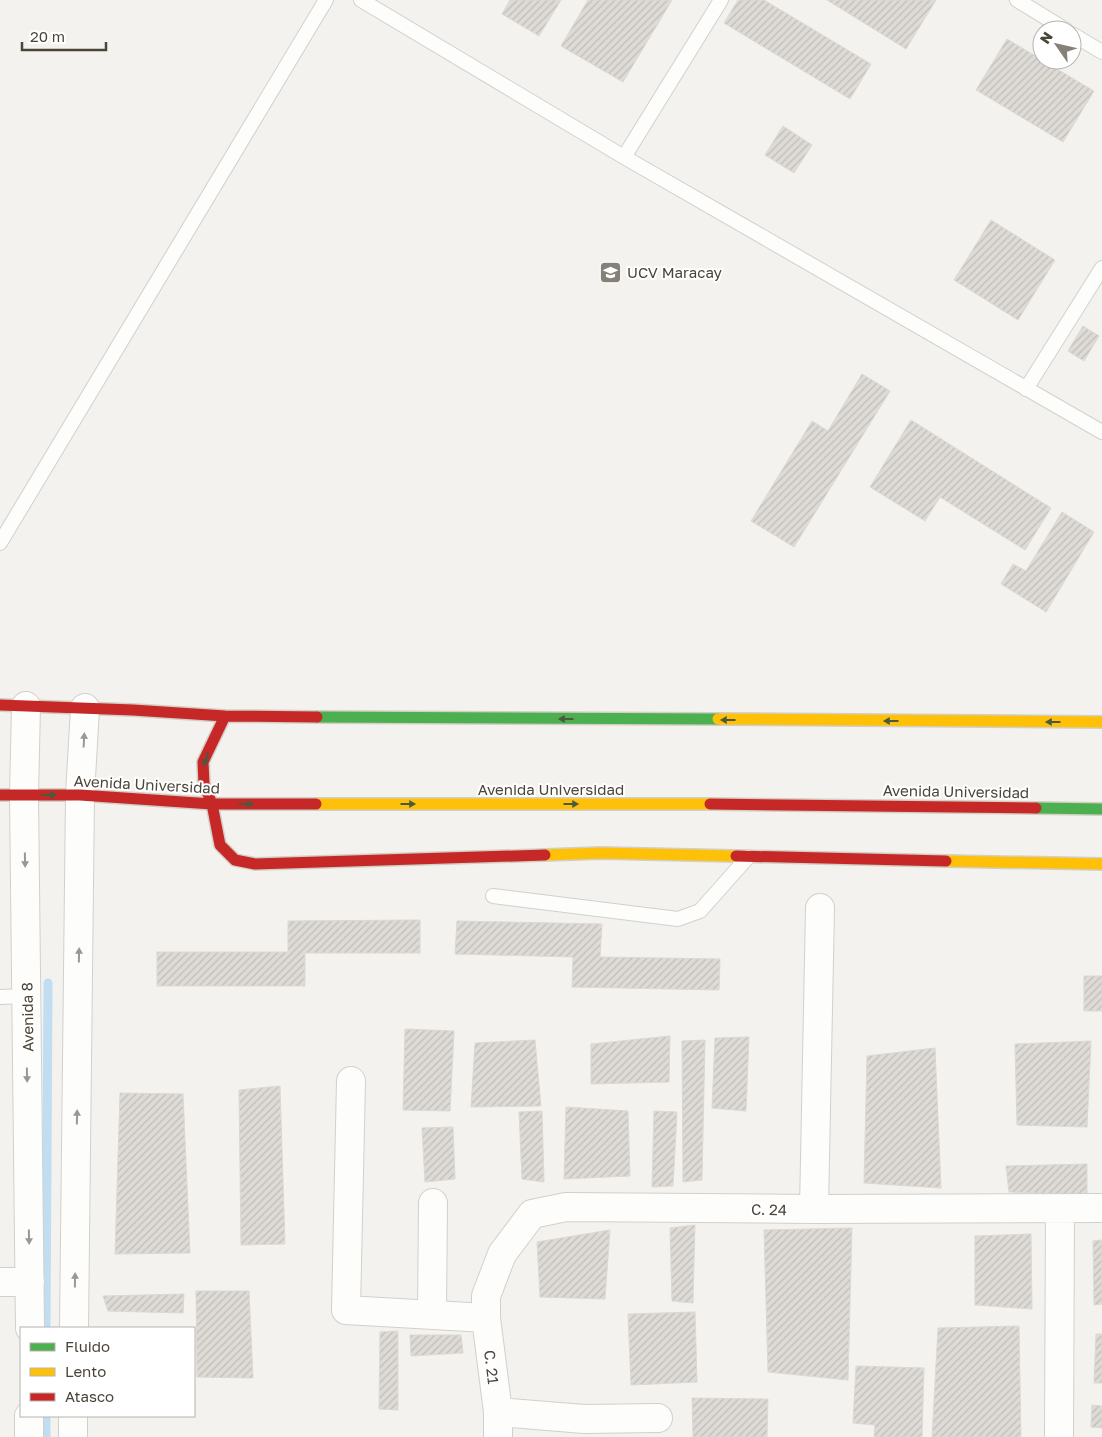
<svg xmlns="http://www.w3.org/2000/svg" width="1102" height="1437" viewBox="0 0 1102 1437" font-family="'Golos Text',sans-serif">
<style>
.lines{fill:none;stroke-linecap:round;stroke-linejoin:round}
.stream{stroke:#c0ddf1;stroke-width:9}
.building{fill:url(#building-hatch);stroke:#dcd9d4}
.lane-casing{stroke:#d2d0cb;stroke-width:16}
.street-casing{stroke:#d2d0cb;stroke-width:30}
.fast-casing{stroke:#d3cfc5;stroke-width:14}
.slow-casing{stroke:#d3cfc5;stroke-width:14}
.jam-casing{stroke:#d3cfc5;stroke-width:14}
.lane{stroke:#fdfdfc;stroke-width:14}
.street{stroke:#fdfdfc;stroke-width:28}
.fast{stroke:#4caf50;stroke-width:11}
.slow{stroke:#ffc107;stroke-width:11}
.jam{stroke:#c62828;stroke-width:11}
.oneway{fill:#4b593e}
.oneway2{fill:#9b9791}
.labels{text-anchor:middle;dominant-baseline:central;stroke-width:4;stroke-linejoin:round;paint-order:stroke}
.poi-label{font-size:15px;fill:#4b4439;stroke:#fff;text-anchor:start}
.street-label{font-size:15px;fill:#4b4439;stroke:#fff}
</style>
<defs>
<pattern id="building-hatch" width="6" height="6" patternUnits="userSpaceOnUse" patternTransform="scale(1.25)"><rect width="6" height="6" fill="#dedbd6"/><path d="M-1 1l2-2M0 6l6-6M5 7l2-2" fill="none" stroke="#c0bdb8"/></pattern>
</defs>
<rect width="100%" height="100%" fill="#f4f2ee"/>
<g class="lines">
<path class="stream" d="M 46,1328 L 48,983
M 46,1437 L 46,1416"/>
</g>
<path class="building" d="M 510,0 L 561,0 L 539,36 L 502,14 Z
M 588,0 L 672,0 L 623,82 L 561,46 Z
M 738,0 L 764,0 L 871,64 L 850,99 L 724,23 Z
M 827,0 L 936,0 L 906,49 Z
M 1007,39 L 1094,91 L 1063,142 L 976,90 Z
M 783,126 L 812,145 L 794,173 L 765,155 Z
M 991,220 L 1055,260 L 1018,320 L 954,280 Z
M 1083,326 L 1099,336 L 1084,361 L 1068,351 Z
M 862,374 L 890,391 L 794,547 L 751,521 L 812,421 L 828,431 Z
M 911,420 L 1051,508 L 1025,550 L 940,497 L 925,521 L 870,487 Z
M 1062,512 L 1094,532 L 1046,612 L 1001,584 L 1013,564 L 1026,571 Z
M 420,920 L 420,953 L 305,953 L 305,986 L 157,986 L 157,952 L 288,952 L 288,921 Z
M 457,921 L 602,924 L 600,957 L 720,959 L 719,990 L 572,987 L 573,957 L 455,954 Z
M 1084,976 L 1102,976 L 1102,1011 L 1084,1011 Z
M 405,1029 L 454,1031 L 450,1111 L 403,1110 Z
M 670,1036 L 669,1082 L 591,1084 L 591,1044 Z
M 749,1037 L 746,1111 L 712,1108 L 715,1038 Z
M 535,1040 L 541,1106 L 471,1107 L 475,1043 Z
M 705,1040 L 702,1180 L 683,1182 L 682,1041 Z
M 1091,1041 L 1087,1127 L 1017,1125 L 1015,1044 Z
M 935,1048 L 941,1188 L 864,1183 L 867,1056 Z
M 280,1086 L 285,1244 L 241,1245 L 239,1090 Z
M 120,1093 L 183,1094 L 190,1253 L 115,1254 Z
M 566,1107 L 628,1111 L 630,1176 L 564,1179 Z
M 542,1111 L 544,1182 L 522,1179 L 519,1112 Z
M 654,1111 L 677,1112 L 673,1186 L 652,1187 Z
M 453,1127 L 455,1179 L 425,1182 L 422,1128 Z
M 1087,1164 L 1087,1195 L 1009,1192 L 1006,1166 Z
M 695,1225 L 693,1303 L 672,1301 L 670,1228 Z
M 852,1228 L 848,1380 L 768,1372 L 764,1230 Z
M 610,1230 L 605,1299 L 540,1297 L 537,1242 Z
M 1031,1234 L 1032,1309 L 975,1305 L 975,1236 Z
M 1102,1240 L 1102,1304 L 1094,1305 L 1093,1241 Z
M 196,1291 L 249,1291 L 253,1378 L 197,1377 Z
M 184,1294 L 183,1313 L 108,1311 L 103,1296 Z
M 695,1312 L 697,1382 L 631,1385 L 628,1314 Z
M 1019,1326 L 1021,1437 L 932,1437 L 938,1328 Z
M 398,1331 L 398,1410 L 379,1409 L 380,1332 Z
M 1096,1334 L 1102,1334 L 1102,1383 L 1094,1383 Z
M 410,1335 L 461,1335 L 463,1353 L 411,1356 Z
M 856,1366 L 924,1368 L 922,1437 L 874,1437 L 875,1425 L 853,1423 Z
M 692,1398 L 768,1399 L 767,1437 L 693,1437 Z
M 1092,1405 L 1102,1406 L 1102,1428 L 1091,1427 Z"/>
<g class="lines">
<defs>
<path id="lane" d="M 361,0 L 624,157 L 1102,432
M 1017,0 L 1066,30
M 1072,34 L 1102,52
M 624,157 L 721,0
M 1026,389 L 1102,268
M 0,543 L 326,0
M 493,896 L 678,919 L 700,911 L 748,857
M 0,997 L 26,996"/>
<path id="street" d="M 26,706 L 24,795 L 30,1328
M 351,1081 L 346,1310 L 486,1318
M 814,1209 L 820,908
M 0,1282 L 30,1282
M 432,1314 L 433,1203
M 74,1328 L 80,795 L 85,708
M 498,1412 L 584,1419 L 658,1418
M 29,1437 L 29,1416
M 73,1437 L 73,1416
M 498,1437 L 498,1412 L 486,1318 L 486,1296 L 502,1254 L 532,1214 L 566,1207 L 814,1209 L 1102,1208
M 1059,1437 L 1060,1209"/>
<path id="fast" d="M 317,717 L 718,719
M 1036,808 L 1102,809"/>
<path id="slow" d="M 718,719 L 1102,722
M 316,804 L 710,804
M 545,855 L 601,853 L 736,856
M 946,861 L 1102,864"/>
<path id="jam" d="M 0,705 L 133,710 L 225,716 L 317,717
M 0,795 L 80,795 L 212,804 L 316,804
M 212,804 L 220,845 L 235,860 L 255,864 L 545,855
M 212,804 L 204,784 L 203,762 L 225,716
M 710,804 L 1036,808
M 736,856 L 946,861"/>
</defs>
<use href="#lane" class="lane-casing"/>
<use href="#street" class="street-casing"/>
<use href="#fast" class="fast-casing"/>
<use href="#slow" class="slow-casing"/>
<use href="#jam" class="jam-casing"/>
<use href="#lane" class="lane"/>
<use href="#street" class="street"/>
<use href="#fast" class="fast"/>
<use href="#slow" class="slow"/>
<use href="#jam" class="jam"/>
</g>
<defs><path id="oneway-solid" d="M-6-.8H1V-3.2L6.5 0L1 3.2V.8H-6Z" transform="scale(1.25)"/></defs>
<g class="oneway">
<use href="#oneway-solid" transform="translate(566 719) rotate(-180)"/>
<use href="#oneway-solid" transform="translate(728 720) rotate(-180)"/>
<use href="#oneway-solid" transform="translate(891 721) rotate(-180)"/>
<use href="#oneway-solid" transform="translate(1053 722) rotate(-180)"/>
<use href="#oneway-solid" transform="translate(206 759) rotate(107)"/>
<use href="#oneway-solid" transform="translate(49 795)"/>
<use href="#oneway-solid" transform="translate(246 804)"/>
<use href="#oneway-solid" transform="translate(408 804)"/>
<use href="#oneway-solid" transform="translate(571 804)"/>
</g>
<g class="oneway2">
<use href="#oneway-solid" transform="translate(84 740) rotate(-87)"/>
<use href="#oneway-solid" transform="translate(25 860) rotate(89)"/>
<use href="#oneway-solid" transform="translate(79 955) rotate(-89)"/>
<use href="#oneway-solid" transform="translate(27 1075) rotate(89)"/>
<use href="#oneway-solid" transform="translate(77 1117) rotate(-89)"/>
<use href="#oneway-solid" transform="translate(29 1237) rotate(89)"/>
<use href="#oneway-solid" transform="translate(75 1280) rotate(-89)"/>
</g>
<defs>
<symbol id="university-square" viewBox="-11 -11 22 22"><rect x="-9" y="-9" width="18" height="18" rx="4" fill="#868178" stroke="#fff"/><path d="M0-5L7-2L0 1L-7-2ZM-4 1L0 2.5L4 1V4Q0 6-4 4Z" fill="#fff"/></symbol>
</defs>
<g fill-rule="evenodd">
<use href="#university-square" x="598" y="260" width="25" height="25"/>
</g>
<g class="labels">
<g class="poi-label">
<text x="627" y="272">UCV Maracay</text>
</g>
<g class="street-label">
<text transform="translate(147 784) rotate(3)">Avenida Universidad</text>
<text x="551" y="789">Avenida Universidad</text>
<text transform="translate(956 791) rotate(1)">Avenida Universidad</text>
<text transform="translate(27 1017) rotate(-91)">Avenida 8</text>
<text transform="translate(769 1209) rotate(1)">C. 24</text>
<text transform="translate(492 1367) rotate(83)">C. 21</text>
</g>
</g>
<rect x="20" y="1327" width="175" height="90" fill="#ffffff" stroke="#b7b4b0"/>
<rect x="30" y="1343" width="25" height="8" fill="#4caf50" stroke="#b7b4b0"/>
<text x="65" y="1352" font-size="15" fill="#4b4439">Fluido</text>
<rect x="30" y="1368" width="25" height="8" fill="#ffc107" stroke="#b7b4b0"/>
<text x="65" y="1377" font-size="15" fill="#4b4439">Lento</text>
<rect x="30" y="1393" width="25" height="8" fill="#c62828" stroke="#b7b4b0"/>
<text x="65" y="1402" font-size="15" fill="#4b4439">Atasco</text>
<g transform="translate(1057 45) rotate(304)"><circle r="24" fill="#ffffff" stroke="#b7b4b0"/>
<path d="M0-4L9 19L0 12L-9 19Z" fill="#868178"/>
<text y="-8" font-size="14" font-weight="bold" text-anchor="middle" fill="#4b4439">N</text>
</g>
<path d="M22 42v8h84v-8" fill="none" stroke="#4b4439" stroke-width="2.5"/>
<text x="30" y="42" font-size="15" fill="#4b4439" stroke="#ffffff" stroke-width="4" paint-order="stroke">20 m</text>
</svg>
